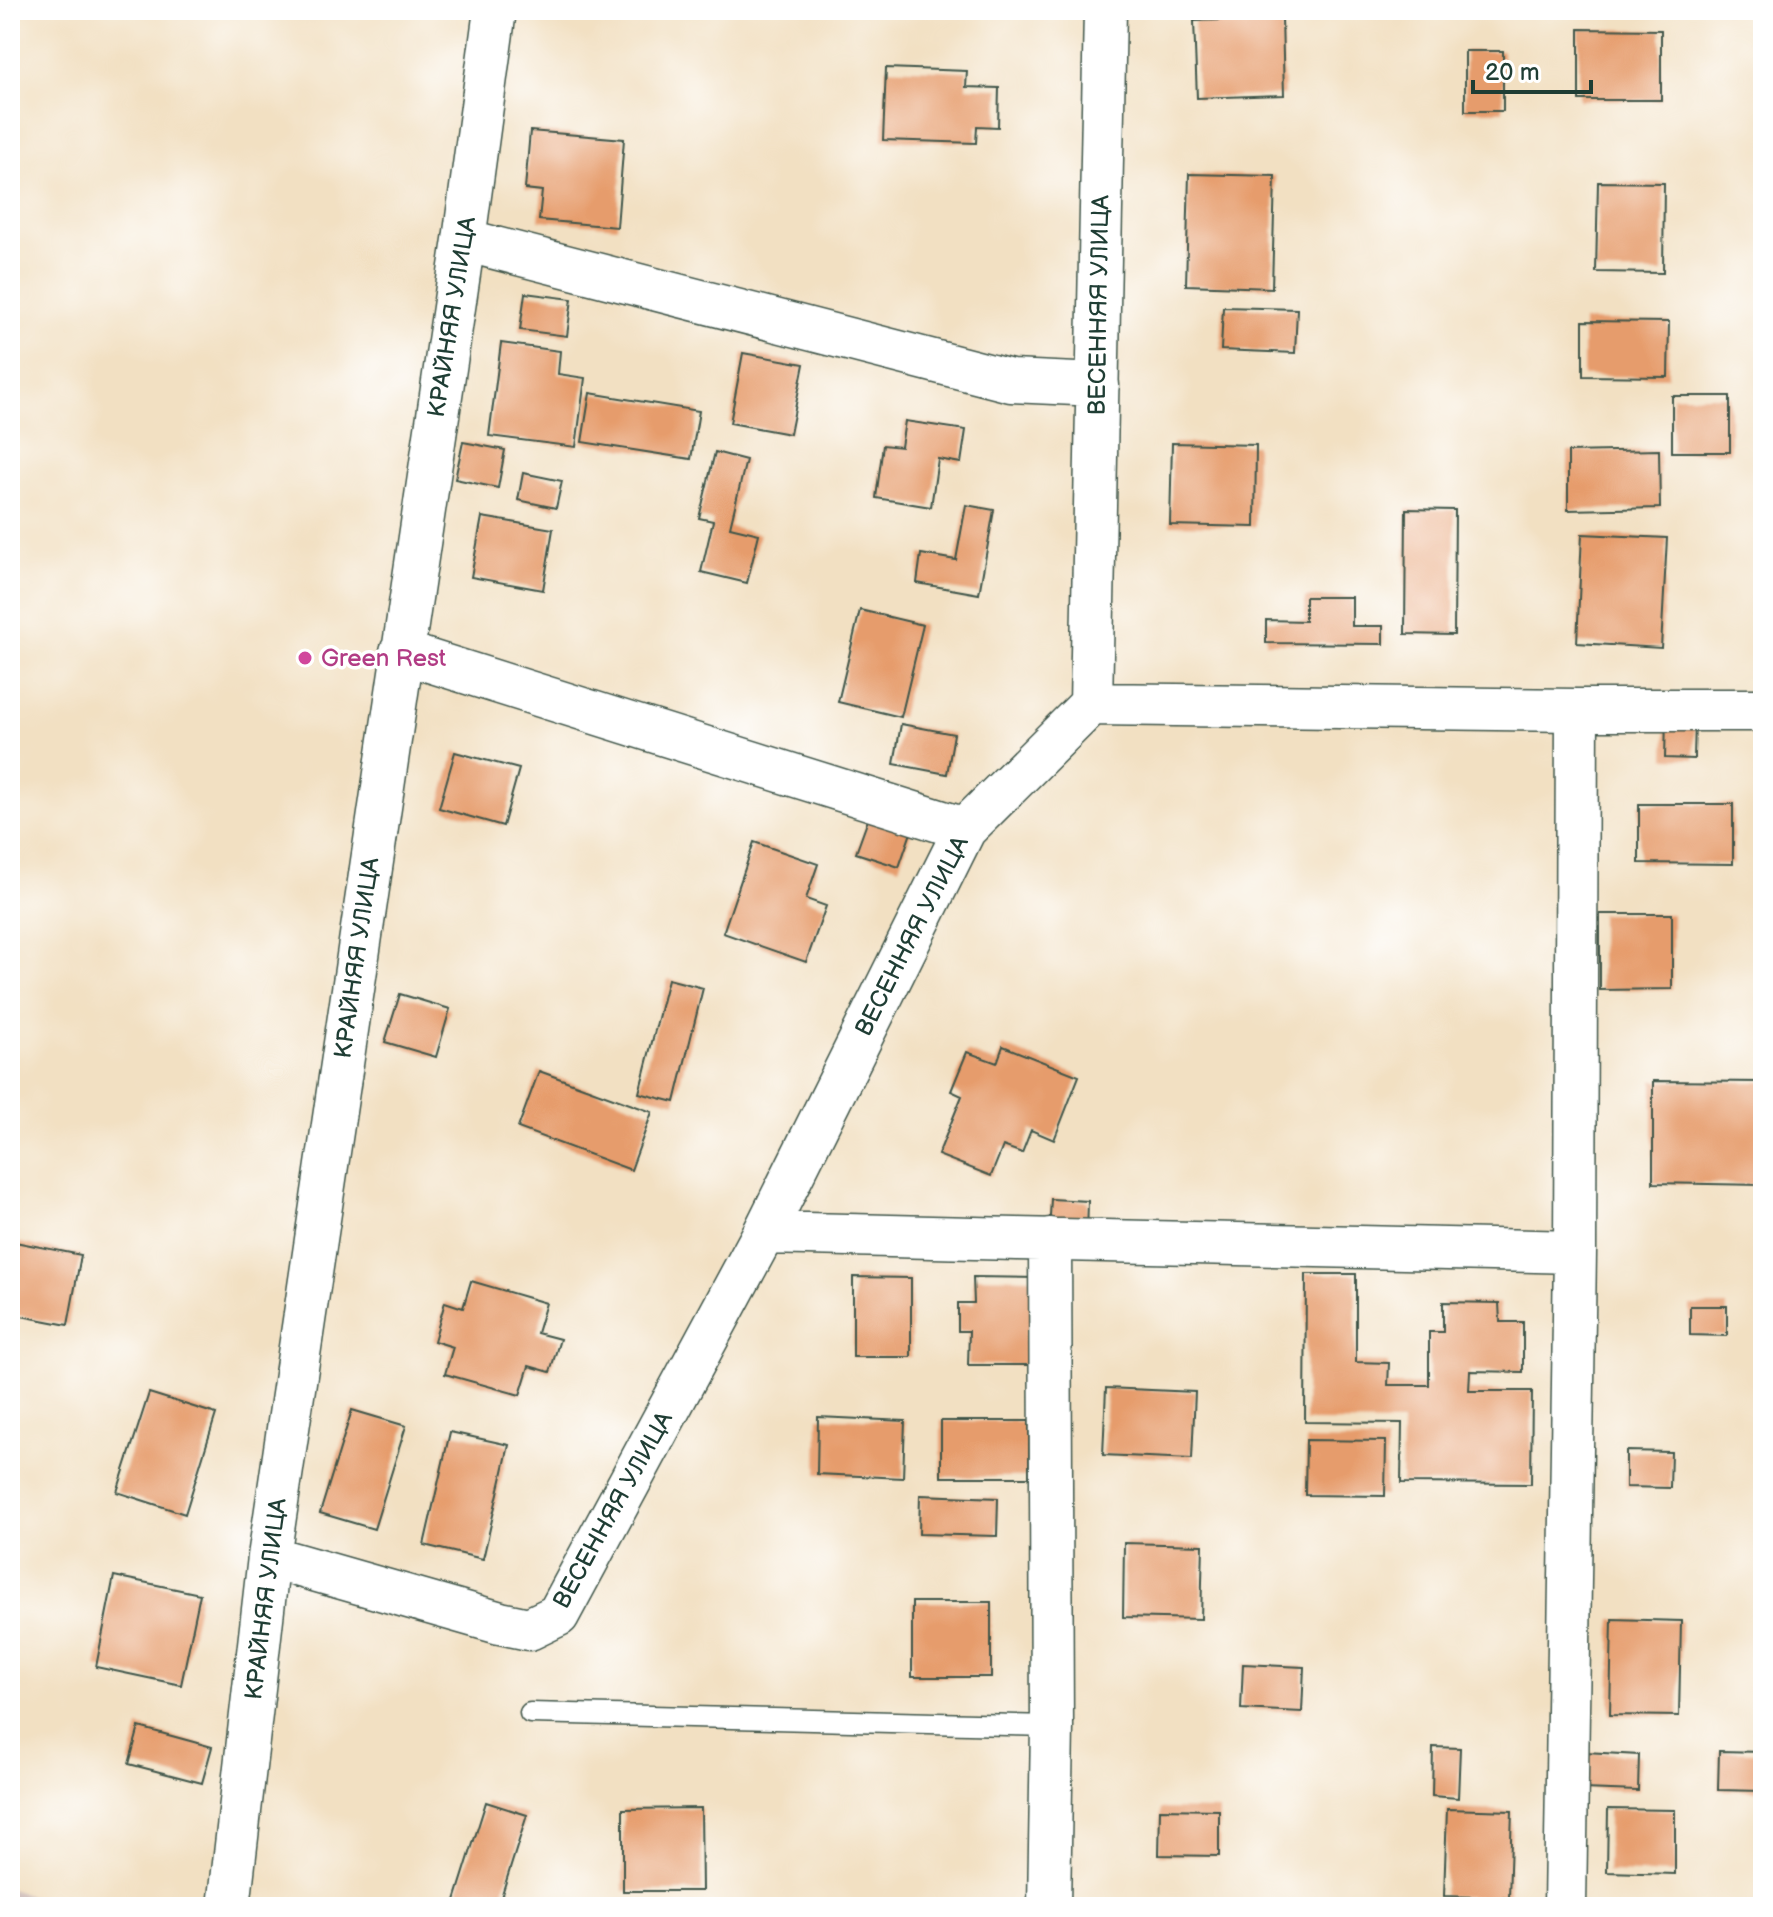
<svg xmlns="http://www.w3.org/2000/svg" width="1773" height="1917" viewBox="0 0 1773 1917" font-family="'Balsamiq Sans',sans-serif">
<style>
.industrial{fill:#d0c0bc}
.building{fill:#e69c6c}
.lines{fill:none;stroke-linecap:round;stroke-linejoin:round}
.lane-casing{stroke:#3f5549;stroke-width:23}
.street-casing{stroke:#3f5549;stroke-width:45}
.lane{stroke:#fff;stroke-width:20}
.street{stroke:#fff;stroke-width:42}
.hotel-dot{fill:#d1479c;stroke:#fff;stroke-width:3}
.labels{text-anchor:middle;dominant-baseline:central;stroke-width:7;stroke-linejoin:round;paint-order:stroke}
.street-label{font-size:24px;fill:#1f3d34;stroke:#fff}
.hotel-label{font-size:24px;fill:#b23c85;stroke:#fff;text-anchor:start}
</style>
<rect width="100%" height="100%" fill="#fff"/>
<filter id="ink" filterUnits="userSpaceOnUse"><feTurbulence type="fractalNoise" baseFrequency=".0125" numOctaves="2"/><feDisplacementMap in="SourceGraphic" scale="16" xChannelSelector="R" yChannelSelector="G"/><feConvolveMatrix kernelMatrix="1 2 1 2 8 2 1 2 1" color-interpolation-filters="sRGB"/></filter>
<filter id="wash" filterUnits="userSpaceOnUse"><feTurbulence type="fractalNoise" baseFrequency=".006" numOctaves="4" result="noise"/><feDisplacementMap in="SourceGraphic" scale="32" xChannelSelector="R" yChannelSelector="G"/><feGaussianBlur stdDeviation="1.8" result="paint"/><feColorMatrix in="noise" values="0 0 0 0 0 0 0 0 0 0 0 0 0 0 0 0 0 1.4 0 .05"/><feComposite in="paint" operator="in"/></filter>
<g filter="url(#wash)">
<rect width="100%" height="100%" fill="#f2e0c2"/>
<path class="industrial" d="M 10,1889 L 66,1907 L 10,1907 Z"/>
<g id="blocks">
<path class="building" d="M 1282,18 L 1284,95 L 1197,98 L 1194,21 Z
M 1579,29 L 1661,30 L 1661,100 L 1579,100 Z
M 1465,51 L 1503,51 L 1503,111 L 1465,111 Z
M 886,68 L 967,71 L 966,87 L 999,88 L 998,127 L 977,126 L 976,143 L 883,140 Z
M 530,131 L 624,139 L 617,227 L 539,220 L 542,191 L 525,189 Z
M 1189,174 L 1275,176 L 1272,288 L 1186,285 Z
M 1598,182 L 1664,183 L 1663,273 L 1596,272 Z
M 525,293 L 572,299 L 567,336 L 520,330 Z
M 1223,307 L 1297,309 L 1295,353 L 1221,350 Z
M 1583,321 L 1669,322 L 1668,377 L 1583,376 Z
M 501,343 L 560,351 L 558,374 L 585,378 L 576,447 L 489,436 Z
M 743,353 L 804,364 L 790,434 L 730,423 Z
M 590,393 L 699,411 L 691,459 L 582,442 Z
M 1672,396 L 1730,396 L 1730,452 L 1672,452 Z
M 905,421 L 966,430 L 961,463 L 938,459 L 931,507 L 876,498 L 883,445 L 901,447 Z
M 463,442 L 505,450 L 498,488 L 455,479 Z
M 1172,443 L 1256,445 L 1255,527 L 1170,525 Z
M 1659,450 L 1660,508 L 1568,510 L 1568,452 Z
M 715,452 L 746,460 L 730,527 L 759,534 L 747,583 L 701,572 L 713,521 L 699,518 Z
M 523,473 L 562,481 L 556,508 L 518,500 Z
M 966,505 L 994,510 L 979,594 L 917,583 L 921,554 L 956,560 Z
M 1406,509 L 1455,510 L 1454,635 L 1405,634 Z
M 482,517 L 553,529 L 543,590 L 471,577 Z
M 1582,534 L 1667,538 L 1661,648 L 1577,643 Z
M 1305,597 L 1352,597 L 1352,626 L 1383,626 L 1383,644 L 1266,643 L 1266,620 L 1305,621 Z
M 860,610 L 923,625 L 901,717 L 838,702 Z
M 1666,719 L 1695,720 L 1694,759 L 1665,758 Z
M 901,724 L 954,734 L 947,774 L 894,764 Z
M 455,752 L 519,769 L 503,826 L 439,808 Z
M 1639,804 L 1733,804 L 1733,864 L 1639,863 Z
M 873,806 L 915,821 L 899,867 L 856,853 Z
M 754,842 L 818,864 L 806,899 L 826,906 L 806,962 L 723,933 Z
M 1600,914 L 1672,914 L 1672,989 L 1600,990 Z
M 668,979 L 703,988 L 675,1102 L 639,1093 Z
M 400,994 L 450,1009 L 436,1057 L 385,1042 Z
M 1003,1046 L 1079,1076 L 1054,1140 L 1031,1130 L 1022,1153 L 1003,1146 L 991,1176 L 938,1155 L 962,1096 L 951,1091 L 967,1052 L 997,1063 Z
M 539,1071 L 652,1112 L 631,1170 L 518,1128 Z
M 1653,1081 L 1763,1082 L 1763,1185 L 1653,1183 Z
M 1051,1199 L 1088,1201 L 1087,1235 L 1049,1233 Z
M 10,1241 L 81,1255 L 68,1325 L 10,1314 Z
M 1306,1274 L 1356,1274 L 1356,1362 L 1389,1363 L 1388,1385 L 1429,1385 L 1429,1332 L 1443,1332 L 1443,1302 L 1499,1303 L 1500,1322 L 1523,1322 L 1523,1372 L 1470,1371 L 1469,1391 L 1532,1391 L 1531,1484 L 1401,1483 L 1402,1423 L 1305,1422 Z
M 853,1277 L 911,1278 L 911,1357 L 853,1357 Z
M 973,1277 L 1038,1278 L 1037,1365 L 968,1365 L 969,1331 L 958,1331 L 958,1303 L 974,1303 Z
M 471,1281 L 546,1303 L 537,1333 L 560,1339 L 550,1372 L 529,1366 L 520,1395 L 445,1374 L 453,1347 L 434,1341 L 445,1302 L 463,1308 Z
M 1690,1306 L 1727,1306 L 1727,1336 L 1690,1335 Z
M 1106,1388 L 1195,1392 L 1192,1459 L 1103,1455 Z
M 149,1393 L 216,1414 L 185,1514 L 117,1492 Z
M 352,1410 L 406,1426 L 374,1529 L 320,1513 Z
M 818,1417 L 905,1421 L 903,1478 L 817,1474 Z
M 941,1421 L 1029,1421 L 1029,1477 L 941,1477 Z
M 450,1432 L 509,1445 L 483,1559 L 424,1545 Z
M 1306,1440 L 1386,1441 L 1385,1496 L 1305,1495 Z
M 1626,1451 L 1671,1452 L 1670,1488 L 1626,1487 Z
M 920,1495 L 998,1498 L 997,1536 L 919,1534 Z
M 1124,1543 L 1203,1545 L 1201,1619 L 1123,1617 Z
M 114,1576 L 200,1594 L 181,1685 L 96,1667 Z
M 912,1602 L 991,1602 L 991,1677 L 912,1677 Z
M 1612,1619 L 1681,1621 L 1679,1716 L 1610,1715 Z
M 1243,1664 L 1304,1667 L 1302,1712 L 1241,1709 Z
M 139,1727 L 212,1747 L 202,1783 L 129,1764 Z
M 1433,1747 L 1460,1748 L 1458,1798 L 1432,1796 Z
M 1719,1751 L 1763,1752 L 1763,1791 L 1718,1790 Z
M 1585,1752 L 1639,1755 L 1638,1791 L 1584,1789 Z
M 486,1802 L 527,1815 L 498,1907 L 453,1907 Z
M 701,1808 L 702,1891 L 623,1891 L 623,1809 Z
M 1160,1809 L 1219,1810 L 1219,1856 L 1159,1855 Z
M 1447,1809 L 1512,1811 L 1509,1898 L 1444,1896 Z
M 1608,1809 L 1675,1810 L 1675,1874 L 1607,1872 Z
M 1291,1902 L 1332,1905 L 1331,1907 L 1291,1907 Z"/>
</g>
</g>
<g filter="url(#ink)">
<use href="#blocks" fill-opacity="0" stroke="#3f5549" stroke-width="2"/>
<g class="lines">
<defs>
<path id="lane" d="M 530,1713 L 1052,1726"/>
<path id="street" d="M 464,240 L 1011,381 L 1098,385
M 401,652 L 965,829
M 1091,704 L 1577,710 L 1763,710
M 764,1233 L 1575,1252
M 269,1557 L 500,1623 L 529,1629 L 558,1615 L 764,1233 L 965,829 L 1091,704 L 1105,10
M 229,1907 L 269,1557 L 464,240 L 495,10
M 1049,1907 L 1052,1726 L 1050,1239
M 1565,1907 L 1575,1252 L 1577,710"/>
</defs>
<use href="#lane" class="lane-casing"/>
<use href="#street" class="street-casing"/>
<use href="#lane" class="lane"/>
<use href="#street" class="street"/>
</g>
</g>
<circle class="hotel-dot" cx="305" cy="658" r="8"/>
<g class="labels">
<g class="street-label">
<text transform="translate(1099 305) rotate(-89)">ВЕСЕННЯЯ УЛИЦА</text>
<text transform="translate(452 317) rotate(-81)">КРАЙНЯЯ УЛИЦА</text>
<text transform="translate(912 936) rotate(-63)">ВЕСЕННЯЯ УЛИЦА</text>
<text transform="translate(357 958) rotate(-82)">КРАЙНЯЯ УЛИЦА</text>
<text transform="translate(613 1510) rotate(-61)">ВЕСЕННЯЯ УЛИЦА</text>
<text transform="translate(266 1599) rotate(-83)">КРАЙНЯЯ УЛИЦА</text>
</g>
<g class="hotel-label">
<text x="321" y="658">Green Rest</text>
</g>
</g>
<rect width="1773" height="1917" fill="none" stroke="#fff" stroke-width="40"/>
<path d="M1473 80v12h118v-12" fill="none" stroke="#1f3d34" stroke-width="4"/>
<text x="1485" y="80" font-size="24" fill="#1f3d34" stroke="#ffffff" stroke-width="6" paint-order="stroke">20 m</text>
</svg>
